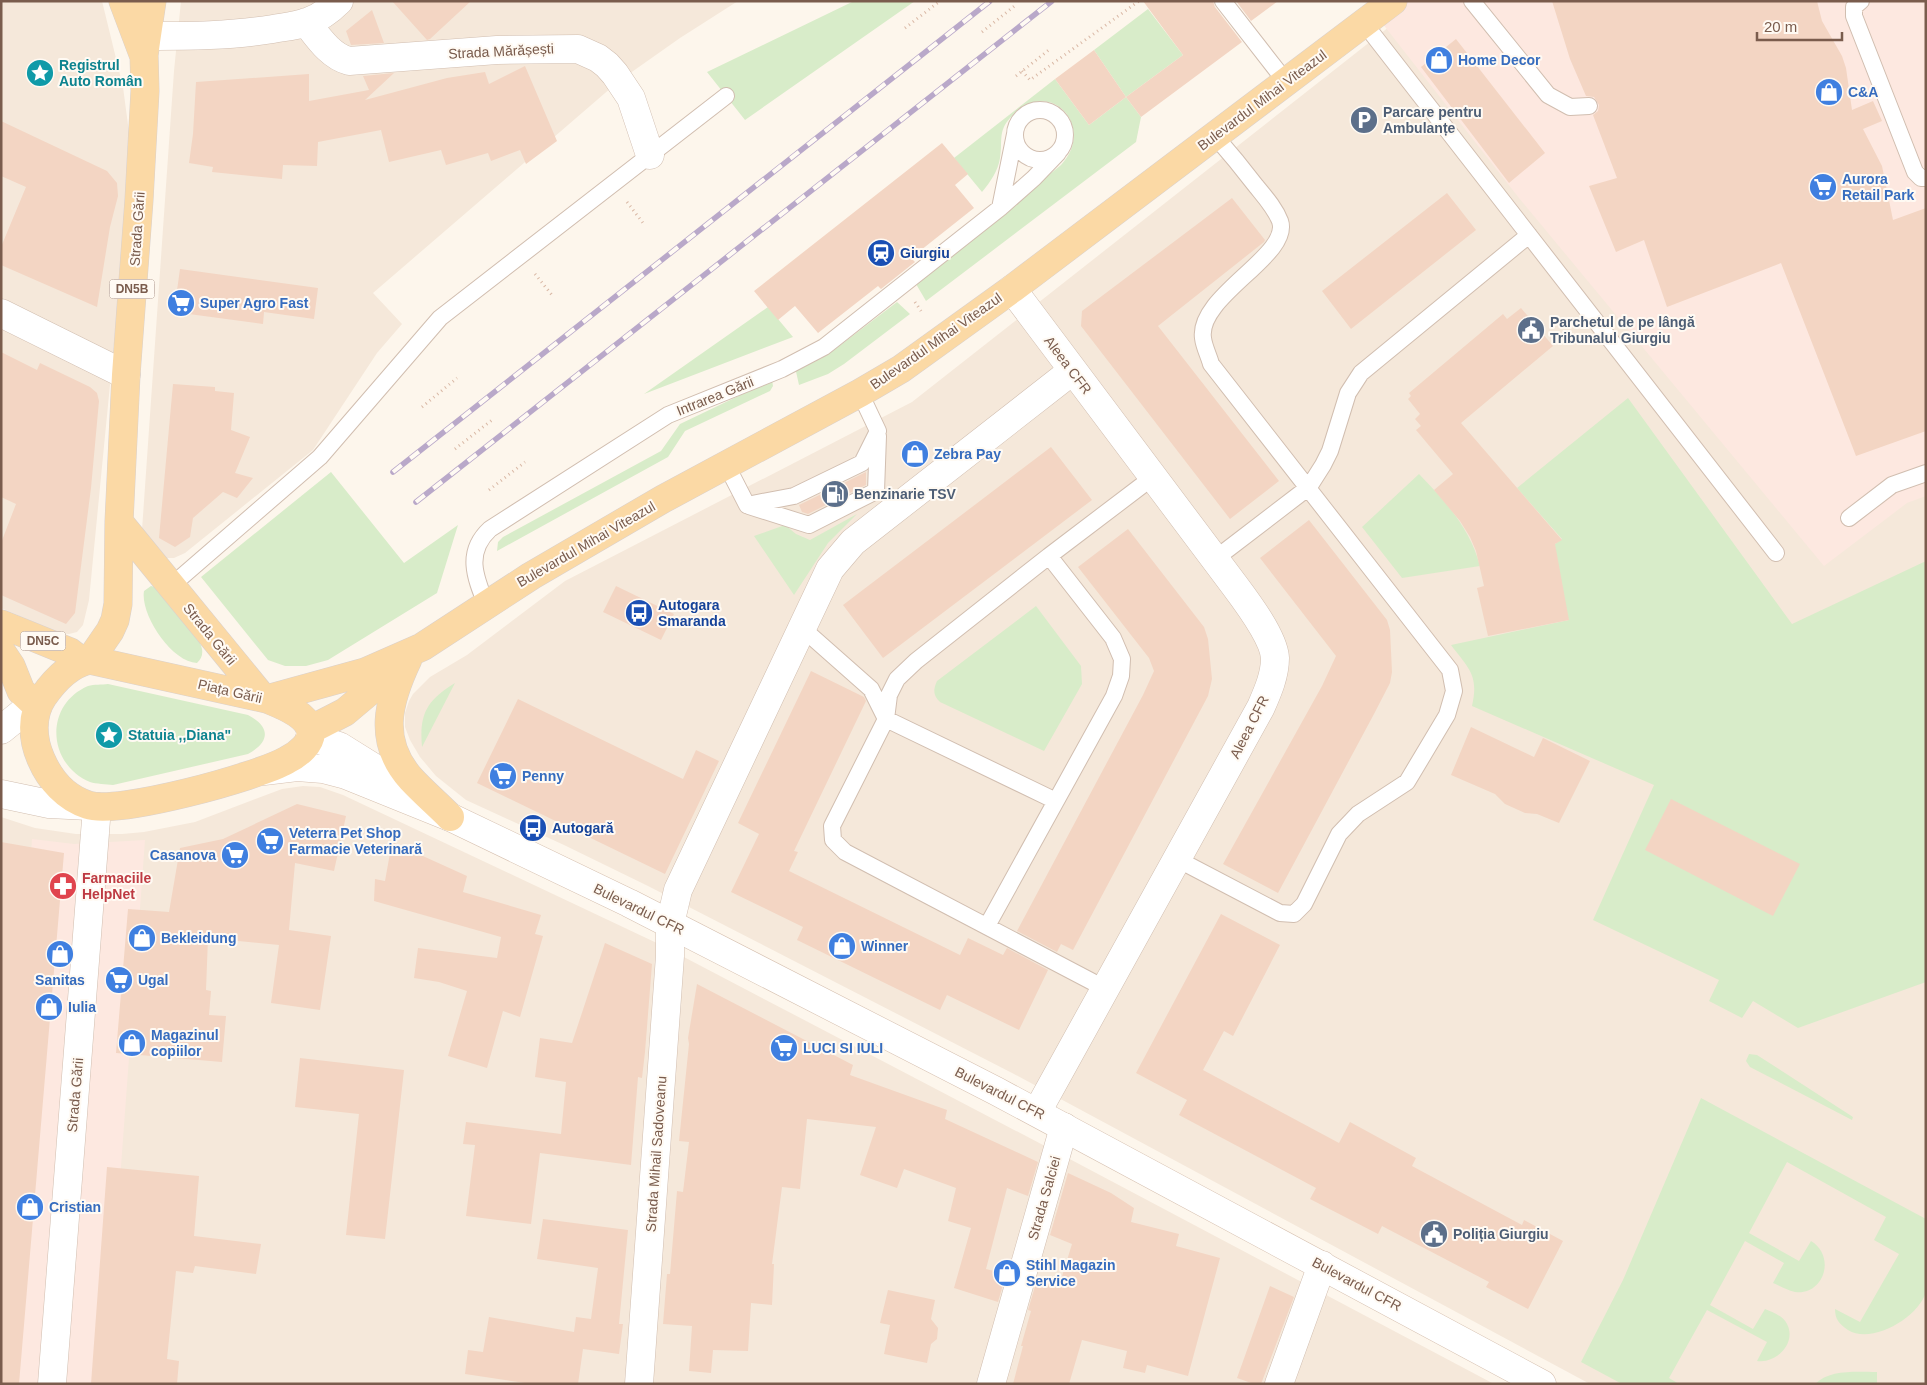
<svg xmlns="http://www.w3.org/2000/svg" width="1927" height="1385" font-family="Helvetica,sans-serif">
  <rect width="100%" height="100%" fill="#fdf6ec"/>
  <!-- residential -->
  <path fill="#f5e8da" d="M1,1H102L123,87L130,140L129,190L89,600L83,625L77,632L69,634L59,633L1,608Z
    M181,1H738L680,38L619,81L373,293L402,324L377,353L313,450L185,553L174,558H166L142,530L174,71Z
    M1926,1V1384H1590L1014,1074L648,886L564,845L466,800L436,776L420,757L410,740L405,727V713L409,701L413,694L430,677L467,655L565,581L912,402L1408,12Z
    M303,786L320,787L343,795L661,945L1064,1156L1494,1384H1V817L35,828L76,834H122L144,832L195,822L282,789Z"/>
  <!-- commercial -->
  <path fill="#fde8e0" d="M1393,1H1926V496L1907,503L1824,566L1519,198L1375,14Z
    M32,839L74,844L145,840L105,1384H1V1249Z"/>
  <!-- green -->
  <path fill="#d8ecc9" d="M854,1H915L745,120L707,72Z
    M1148,9L1183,55L1126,97L1141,117L1136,142L926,301L916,284L1061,165C1096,128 1052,76 1013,115C997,130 1003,140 1000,158C998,171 991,181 982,192L954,158L1055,79L1089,125L1126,97L1094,50Z
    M897,302L910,314L844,364L828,374L799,385L795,367L820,359L834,350Z
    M768,307L793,337L644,394Z
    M772,380L773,386L770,391L685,431L668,457L497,551L498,542L503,537L661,451L680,424Z
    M1628,398L1792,624L1926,561V982L1798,1028L1753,1001L1742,1018L1709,1001L1719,980L1593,920L1654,785L1472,706C1479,675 1469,669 1451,645L1569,620L1541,554L1562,539L1517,488Z
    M331,472L404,563L458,525L437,593L328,660L306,666H285L268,660L201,577Z
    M1419,474C1446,502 1470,528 1480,566L1402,578L1362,527Z
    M857,514L828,543L794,595L754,536L785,525L796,534L810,540Z
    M151,586L155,587C166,600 200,634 202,649C203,655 201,659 197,663C171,662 140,614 144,591Z
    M1036,606L1081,666L1082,684L1044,751L940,702C933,695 933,690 937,681Z
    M455,683L422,747C419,714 427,700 455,683Z
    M108,684L248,715C271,727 270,742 248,754L113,785C106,784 96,784 90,782C47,764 44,705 88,686C94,684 102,685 108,684Z
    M1749,1054L1757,1055L1853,1117L1852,1120L1750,1067L1746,1061Z
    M1701,1098L1926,1219C1926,1237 1926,1255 1926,1273C1926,1279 1927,1287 1926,1292C1919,1317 1872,1345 1848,1330C1839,1324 1835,1319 1835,1309L1860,1322L1899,1254L1874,1240L1886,1217L1787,1162L1749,1233L1799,1261L1811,1241C1837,1257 1823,1296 1795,1292C1787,1290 1780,1286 1773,1283L1784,1263L1745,1241L1710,1305L1753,1329L1765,1309C1772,1312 1784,1316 1787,1324C1797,1343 1776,1364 1757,1361L1767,1342L1707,1310L1669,1378L1679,1384H1622L1581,1362L1623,1280Z
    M1877,1372V1384H1815C1830,1369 1857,1372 1877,1372Z"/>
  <!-- building -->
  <path fill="#f3d5c3" d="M392,1H471L430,39L427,40Z
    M1143,1H1213L1215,7L1242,42L1141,117L1126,97L1183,55Z
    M1236,1H1278L1251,21Z
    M1552,1H1817L1822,21L1842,56L1846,68L1852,110L1873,101L1882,121L1863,129L1882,166L1893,220L1926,208V431L1856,456L1781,263L1667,307L1644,240L1616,252L1589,186L1617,178L1593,115L1598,111L1599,105L1594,97L1586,96L1570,59Z
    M372,10L384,43L351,45L346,31Z
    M1456,39L1545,153L1509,183L1421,67Z
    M1094,50L1126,97L1089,125L1055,79Z
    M525,66L557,141L526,164L520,150L491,161L488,153L446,165L441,150L389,162L381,130L318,142L317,166L283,165L282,179L212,172L213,167L189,163L193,134L196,82L309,74V101L369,90L363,76L394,73L365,100L447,78L485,72L489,84Z
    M1,121L107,171L117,183L118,196L110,227L97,307L1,265V247L26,187L1,176Z
    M942,143L968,174L955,185L974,208L911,258L915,262L881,289L878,286L818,333L795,306L778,320L754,291Z
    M1447,193L1476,230L1351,329L1322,291Z
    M1232,198L1265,240L1264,242L1158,326L1279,481L1230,519L1081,326L1082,311Z
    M180,269L318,288L314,319L264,312L263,324L174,312Z
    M1521,308L1553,346L1461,423L1562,540L1555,544L1569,620L1488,636L1477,588L1484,586L1476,551L1470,537L1460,521L1434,490L1453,474L1416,430L1421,426L1415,419L1420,414L1408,399L1411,396L1409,393L1503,314L1507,319Z
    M1,352L37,370L40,363L90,387L97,393L99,401L91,488L75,613L66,624L1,595V543L16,504L1,497Z
    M173,384L215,387V391L234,393L231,430L250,437L235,473L253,478L237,498L223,492L193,518L190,537L175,547L159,538Z
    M1051,447L1092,500L883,658L843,605Z
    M866,472V485L808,514L802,512L799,505Z
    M1309,520L1387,620L1390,630L1392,672L1390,683L1374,714L1278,893L1223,864L1322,686L1336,656L1260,558Z
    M1128,529L1204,627L1208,639L1212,679L1208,696L1073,950L1061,944L1057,952L1017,931L1143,695L1154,671L1149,658L1078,567Z
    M616,586L674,614L661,640L603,612Z
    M811,671L864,697L866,701L794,851L798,852L789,871L960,955L968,938L1003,955L1007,948L1048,970L1019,1030L947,995L940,1010L797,940L803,927L731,892L759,834L738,823Z
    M518,699L683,779L696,750L719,761L665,874L477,783Z
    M1471,727L1534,757L1543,738L1590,761L1559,823L1537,814L1525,813L1505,804L1495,794L1451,775Z
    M1671,799L1800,864L1773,916L1645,850Z
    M297,804L346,816L334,871L295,863L289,930L331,936L320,1010L271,1003L279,945L208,938L206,990L211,991L209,1015L226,1016L222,1062L116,1053L128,909L169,912L180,848L223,839Z
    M1,842L64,853L19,1384H1Z
    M392,842L467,876L463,892L541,915L535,934L543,936L520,1017L503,1011L487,1068L448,1056L467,991L439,982L414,978L418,948L497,958L501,937L374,901L375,879L385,881Z
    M1221,914L1280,945L1233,1036L1224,1031L1203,1070L1339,1143L1350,1122L1416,1158L1412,1166L1522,1225L1524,1220L1563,1241L1528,1309L1486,1287L1489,1282L1382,1226L1378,1234L1310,1199L1316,1188L1179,1115L1187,1100L1136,1073Z
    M605,943L652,964L645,1052L642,1078L638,1077L631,1165L540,1153L531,1224L466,1216L475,1145L463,1144L466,1122L561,1134L566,1082L535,1077L540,1038L572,1043Z
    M697,984L853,1065L850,1075L947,1110L945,1119L1038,1162L1028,1196L1007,1188L986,1269L1006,1274L998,1302L954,1288L971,1228L948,1221L956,1188L904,1169L897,1188L860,1175L876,1127L807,1119L800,1189L782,1187L772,1264H774L772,1305L751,1303L748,1351L713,1350L711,1373L689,1371L692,1326L663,1324L667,1274H670L677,1191L683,1192L689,1142L679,1141L689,1044L688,1038Z
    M300,1058L404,1070L385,1239L346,1235L359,1114L295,1107Z
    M107,1167L199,1176L194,1236L261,1244L256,1274L195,1266L193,1273L176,1271L167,1359L179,1361L177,1384H91Z
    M1068,1173L1111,1193L1134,1208L1131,1222L1179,1234L1176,1246L1220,1258L1188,1376L1147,1365L1145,1373L1123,1368L1127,1351L1082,1340L1069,1384H1013L1023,1346H1021L1031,1311L1028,1310L1036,1283L1038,1279L1059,1286L1072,1244L1050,1235Z
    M543,1219L628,1230L619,1324H623L619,1354L583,1349L578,1384H532L465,1374L468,1350L483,1352L489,1317L574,1332L576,1317L591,1319L598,1268L537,1259Z
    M1270,1286L1294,1297L1261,1384H1254L1237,1378Z
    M888,1290L935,1300L931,1319L938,1328L937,1339L931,1344L927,1363L884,1354L890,1325L880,1323Z"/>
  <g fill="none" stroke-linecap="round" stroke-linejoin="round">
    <defs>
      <path id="service" d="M1223,1L1286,82
        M1472,1L1548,95L1570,107L1589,106
        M1861,1L1854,7V16L1915,172L1921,178H1926
        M1364,23L1776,553
        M1015 135a25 25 0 1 1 50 0a25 25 0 1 1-50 0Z
        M1000,208L1015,134
        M727,466L747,505L794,496L862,463L878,431L860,393
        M749,506L809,525L876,491L878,436
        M1849,518L1892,485L1926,473
        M1049,556L916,661L897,679L889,695L886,719L832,826L833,840L845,852L1106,989
        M1215,559L1309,487L1323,465L1330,451L1348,393L1361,373L1529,235
        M171,586L320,457L440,318L726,96
        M486,604C475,577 465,552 490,529L668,415L782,369L824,347L1000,208L1034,178L1058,153
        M802,628L871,689L886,719L1056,801
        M1177,859L1280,913L1294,914L1304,904L1339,834L1358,814L1407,782L1447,715L1454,691L1450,670L1211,364C1209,356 1204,347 1203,338C1197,296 1292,255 1280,221C1275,208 1265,197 1256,186C1243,169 1229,152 1215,136
        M987,926L1114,696L1121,676L1122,659L1113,638L1049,556L1153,477"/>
      <path id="minor" d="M306,22C318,37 330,56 349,61L497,50L578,49L598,58L607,65L615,74L631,98L650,155
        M147,36C189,36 231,36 273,29C284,27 296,26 307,22C319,18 330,10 339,1
        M1012,289L1235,586C1247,602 1274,638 1275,658C1275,675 1268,691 1261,707L1037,1112
        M1,313L126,375
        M52,1384L97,807
        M639,1384L670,956V924L678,890L830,569L853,542L1072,371
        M991,1384L1064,1127
        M1279,1384L1322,1265"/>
      <path id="tertiary" d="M1,730L22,713L36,710
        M1,794L49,804L89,806"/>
      <path id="secondary" d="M310,737L339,746L400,784
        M264,771L297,767L323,769L346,775L450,817L629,903L996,1091L1542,1384"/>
      <path id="primary" d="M123,1L143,54
        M119,522L263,698
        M1,624L70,652L83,662
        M1,651L11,666L21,691L38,707
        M408,659C388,701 377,741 411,779C423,792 437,804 450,817
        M90,660L267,699C281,705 305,713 310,729C314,743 297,755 287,760C257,777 118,815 88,805C66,798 50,780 41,759C32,739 31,715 43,697C54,681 70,664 90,660Z
        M90,660L110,631L115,620L118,604L119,522L126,375L139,200L145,91L144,55L152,1
        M267,699L365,672L422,647L531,576L663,499L860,393L901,369L1012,289L1393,1
        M310,730L345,712L402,664"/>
    </defs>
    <!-- service casing -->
    <use href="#service" stroke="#d1beb0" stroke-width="18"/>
    <!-- minor casing -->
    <use href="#minor" stroke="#d1beb0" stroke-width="29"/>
    <!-- tertiary casing -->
    <use href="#tertiary" stroke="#d1beb0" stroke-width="29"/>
    <!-- secondary casing -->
    <use href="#secondary" stroke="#d6c0b0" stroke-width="29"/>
    <!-- primary casing -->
    <use href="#primary" stroke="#dad1cd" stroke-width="29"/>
    <!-- path -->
    <path stroke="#d9b8a5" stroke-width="3" stroke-dasharray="1 4" stroke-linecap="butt" d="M905,28L940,1
      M982,32L1017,4
      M1022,71L1030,80L1139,1
      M1016,76L1050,49
      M627,202L643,223
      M535,274L552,295
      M915,302L921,311
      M422,407L457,378
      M455,449L492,420
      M489,490L525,462"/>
    <!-- service -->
    <use href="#service" stroke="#fff" stroke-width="16"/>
    <!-- minor -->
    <use href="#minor" stroke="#fff" stroke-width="28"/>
    <!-- tertiary -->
    <use href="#tertiary" stroke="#fff" stroke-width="28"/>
    <!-- secondary -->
    <use href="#secondary" stroke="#fff" stroke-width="28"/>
    <!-- primary -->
    <use href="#primary" stroke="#fbd9a5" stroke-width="28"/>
    <defs>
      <path id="rail" d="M393,472L990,1
        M416,502L1052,1"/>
    </defs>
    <!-- rail casing -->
    <use href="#rail" stroke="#b9a8c9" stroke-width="5.5"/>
    <!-- rail -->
    <use href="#rail" stroke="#fffaf3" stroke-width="4" stroke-dasharray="11" stroke-linecap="butt"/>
  </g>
  <!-- icons -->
  <defs>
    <symbol id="shop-disc" viewBox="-11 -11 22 22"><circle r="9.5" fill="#3f7fe0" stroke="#fffaf3"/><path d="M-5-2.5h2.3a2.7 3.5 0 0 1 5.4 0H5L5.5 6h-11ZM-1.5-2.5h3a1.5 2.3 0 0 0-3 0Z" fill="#fff"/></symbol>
    <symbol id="sight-disc" viewBox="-11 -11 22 22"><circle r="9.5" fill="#0f9aa8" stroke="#fffaf3"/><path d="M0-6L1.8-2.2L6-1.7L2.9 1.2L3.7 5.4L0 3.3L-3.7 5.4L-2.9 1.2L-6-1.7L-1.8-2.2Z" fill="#fff"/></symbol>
    <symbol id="parking-disc" viewBox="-11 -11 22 22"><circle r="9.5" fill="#5c6f8a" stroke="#fffaf3"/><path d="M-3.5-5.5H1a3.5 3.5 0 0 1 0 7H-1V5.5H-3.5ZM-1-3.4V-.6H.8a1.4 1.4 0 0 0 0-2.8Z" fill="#fff"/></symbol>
    <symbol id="supermarket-disc" viewBox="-11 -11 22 22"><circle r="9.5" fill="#3f7fe0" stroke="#fffaf3"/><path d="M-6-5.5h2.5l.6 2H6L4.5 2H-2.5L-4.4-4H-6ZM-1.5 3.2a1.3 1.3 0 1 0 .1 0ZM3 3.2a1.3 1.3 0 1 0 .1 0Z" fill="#fff"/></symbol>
    <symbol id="station-disc" viewBox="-11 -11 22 22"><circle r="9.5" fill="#1a4fb4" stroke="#fffaf3"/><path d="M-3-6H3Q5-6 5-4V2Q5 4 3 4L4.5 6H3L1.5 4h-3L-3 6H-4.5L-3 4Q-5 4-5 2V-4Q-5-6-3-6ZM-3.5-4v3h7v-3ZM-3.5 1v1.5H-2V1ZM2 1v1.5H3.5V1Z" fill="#fff"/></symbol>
    <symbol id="civic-disc" viewBox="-11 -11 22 22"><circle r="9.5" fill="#5c6f8a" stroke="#fffaf3"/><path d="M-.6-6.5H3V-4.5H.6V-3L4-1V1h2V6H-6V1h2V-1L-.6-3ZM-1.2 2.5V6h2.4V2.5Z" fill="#fff"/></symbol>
    <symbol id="fuel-disc" viewBox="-11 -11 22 22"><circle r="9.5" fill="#5c6f8a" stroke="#fffaf3"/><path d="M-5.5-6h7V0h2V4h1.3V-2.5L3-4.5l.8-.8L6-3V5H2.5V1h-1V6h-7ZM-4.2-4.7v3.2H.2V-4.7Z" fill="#fff"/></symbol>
    <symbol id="bus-disc" viewBox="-11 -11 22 22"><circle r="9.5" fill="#1a4fb4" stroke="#fffaf3"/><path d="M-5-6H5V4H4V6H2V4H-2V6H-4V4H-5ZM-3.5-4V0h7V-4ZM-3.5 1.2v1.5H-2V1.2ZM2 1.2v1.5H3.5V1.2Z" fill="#fff"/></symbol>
    <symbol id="pharmacy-disc" viewBox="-11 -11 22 22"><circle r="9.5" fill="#e0444e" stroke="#fffaf3"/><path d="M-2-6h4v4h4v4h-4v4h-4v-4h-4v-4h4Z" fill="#fff"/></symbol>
  </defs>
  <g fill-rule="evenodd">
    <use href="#shop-disc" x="1423" y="44" width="32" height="32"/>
    <use href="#sight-disc" x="24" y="57" width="32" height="32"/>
    <use href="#shop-disc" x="1813" y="76" width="32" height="32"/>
    <use href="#parking-disc" x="1348" y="104" width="32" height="32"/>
    <use href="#supermarket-disc" x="1807" y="171" width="32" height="32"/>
    <use href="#station-disc" x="865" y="237" width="32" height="32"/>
    <use href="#supermarket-disc" x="165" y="287" width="32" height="32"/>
    <use href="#civic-disc" x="1515" y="314" width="32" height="32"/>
    <use href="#shop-disc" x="899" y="438" width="32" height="32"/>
    <use href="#fuel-disc" x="819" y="478" width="32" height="32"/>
    <use href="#bus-disc" x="623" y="597" width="32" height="32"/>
    <use href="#sight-disc" x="93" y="719" width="32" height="32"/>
    <use href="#supermarket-disc" x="487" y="760" width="32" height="32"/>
    <use href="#bus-disc" x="517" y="812" width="32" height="32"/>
    <use href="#supermarket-disc" x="254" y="825" width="32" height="32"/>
    <use href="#supermarket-disc" x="219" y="839" width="32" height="32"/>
    <use href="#pharmacy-disc" x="47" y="870" width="32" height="32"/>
    <use href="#shop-disc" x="126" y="922" width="32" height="32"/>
    <use href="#shop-disc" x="826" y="930" width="32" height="32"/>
    <use href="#shop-disc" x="44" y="938" width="32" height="32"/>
    <use href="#supermarket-disc" x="103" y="964" width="32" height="32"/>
    <use href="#shop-disc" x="33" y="991" width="32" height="32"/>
    <use href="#shop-disc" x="116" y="1027" width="32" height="32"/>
    <use href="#supermarket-disc" x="768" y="1032" width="32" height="32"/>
    <use href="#shop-disc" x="14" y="1191" width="32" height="32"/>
    <use href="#civic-disc" x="1418" y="1218" width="32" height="32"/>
    <use href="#shop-disc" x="991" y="1257" width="32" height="32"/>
  </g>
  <g text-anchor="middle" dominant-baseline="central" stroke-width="4" stroke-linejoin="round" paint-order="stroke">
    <!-- shield labels -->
    <g fill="#fffaf3" stroke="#a28b7f" stroke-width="1">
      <rect x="109.5" y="279.5" width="45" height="19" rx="4"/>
      <rect x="20.5" y="631.5" width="45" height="19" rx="4"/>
    </g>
    <g font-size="12" font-weight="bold" fill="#7a5c4d">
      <text x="132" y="289">DN5B</text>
      <text x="43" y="641">DN5C</text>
    </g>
    <!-- street labels -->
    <g font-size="14" fill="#7a5c4d" stroke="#fffaf3">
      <text transform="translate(501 51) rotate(-3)">Strada Mărășești</text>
      <text transform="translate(1262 100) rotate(-37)">Bulevardul Mihai Viteazul</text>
      <text transform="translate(137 229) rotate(-86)">Strada Gării</text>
      <text transform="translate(936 341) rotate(-35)">Bulevardul Mihai Viteazul</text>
      <text transform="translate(1068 365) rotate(53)">Aleea CFR</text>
      <text transform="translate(715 396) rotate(-22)">Intrarea Gării</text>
      <text transform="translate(586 544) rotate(-30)">Bulevardul Mihai Viteazul</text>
      <text transform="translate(210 634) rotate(51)">Strada Gării</text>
      <text transform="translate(230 691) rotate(13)">Piața Gării</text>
      <text transform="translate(1249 727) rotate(-63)">Aleea CFR</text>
      <text transform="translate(639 909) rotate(26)">Bulevardul CFR</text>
      <text transform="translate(1000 1093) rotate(27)">Bulevardul CFR</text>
      <text transform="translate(75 1095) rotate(-85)">Strada Gării</text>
      <text transform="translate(656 1154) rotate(-86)">Strada Mihail Sadoveanu</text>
      <text transform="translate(1044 1198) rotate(-74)">Strada Salciei</text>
      <text transform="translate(1357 1284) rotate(28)">Bulevardul CFR</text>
    </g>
    <!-- shop labels -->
    <g font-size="14" font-weight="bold" fill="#366cbe" stroke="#fffaf3" text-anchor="start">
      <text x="1458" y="60">Home Decor</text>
      <text x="1848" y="92">C&amp;A</text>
      <text x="1842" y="179">Aurora<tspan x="1842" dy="16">Retail Park</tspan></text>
      <text x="200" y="303">Super Agro Fast</text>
      <text x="934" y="454">Zebra Pay</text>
      <text x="522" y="776">Penny</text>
      <text x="289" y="833">Veterra Pet Shop<tspan x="289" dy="16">Farmacie Veterinară</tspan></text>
      <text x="216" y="855" text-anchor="end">Casanova</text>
      <text x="161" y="938">Bekleidung</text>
      <text x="861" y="946">Winner</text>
      <text x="60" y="980" text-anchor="middle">Sanitas</text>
      <text x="138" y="980">Ugal</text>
      <text x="68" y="1007">Iulia</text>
      <text x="151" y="1035">Magazinul<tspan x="151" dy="16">copiilor</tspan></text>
      <text x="803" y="1048">LUCI SI IULI</text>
      <text x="49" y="1207">Cristian</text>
      <text x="1026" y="1265">Stihl Magazin<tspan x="1026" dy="16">Service</tspan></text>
    </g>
    <!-- culture labels -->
    <g font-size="14" font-weight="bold" fill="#0d838f" stroke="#fffaf3" text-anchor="start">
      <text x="59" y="65">Registrul<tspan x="59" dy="16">Auto Român</tspan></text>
      <text x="128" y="735">Statuia ,,Diana"</text>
    </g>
    <!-- service labels -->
    <g font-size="14" font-weight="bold" fill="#4e5e75" stroke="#fffaf3" text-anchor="start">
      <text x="1383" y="112">Parcare pentru<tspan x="1383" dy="16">Ambulanțe</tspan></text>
      <text x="1550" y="322">Parchetul de pe lângă<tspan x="1550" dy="16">Tribunalul Giurgiu</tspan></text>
      <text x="854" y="494">Benzinarie TSV</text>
      <text x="1453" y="1234">Poliția Giurgiu</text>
    </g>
    <!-- transit labels -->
    <g font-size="14" font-weight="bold" fill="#164399" stroke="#fffaf3" text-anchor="start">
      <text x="900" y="253">Giurgiu</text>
      <text x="658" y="605">Autogara<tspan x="658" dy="16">Smaranda</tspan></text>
      <text x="552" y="828">Autogară</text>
    </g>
    <!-- health labels -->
    <g font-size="14" font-weight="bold" fill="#be3a42" stroke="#fffaf3" text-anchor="start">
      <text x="82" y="878">Farmaciile<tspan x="82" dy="16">HelpNet</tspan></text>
    </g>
  </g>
  <!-- border -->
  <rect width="1927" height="1385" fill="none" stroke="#7a5c4d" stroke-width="5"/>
  <!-- scale -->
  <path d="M1757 32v8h85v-8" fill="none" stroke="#7a5c4d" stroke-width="2.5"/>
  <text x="1764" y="32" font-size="15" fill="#7a5c4d" stroke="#fffaf3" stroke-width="4" paint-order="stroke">20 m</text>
</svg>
